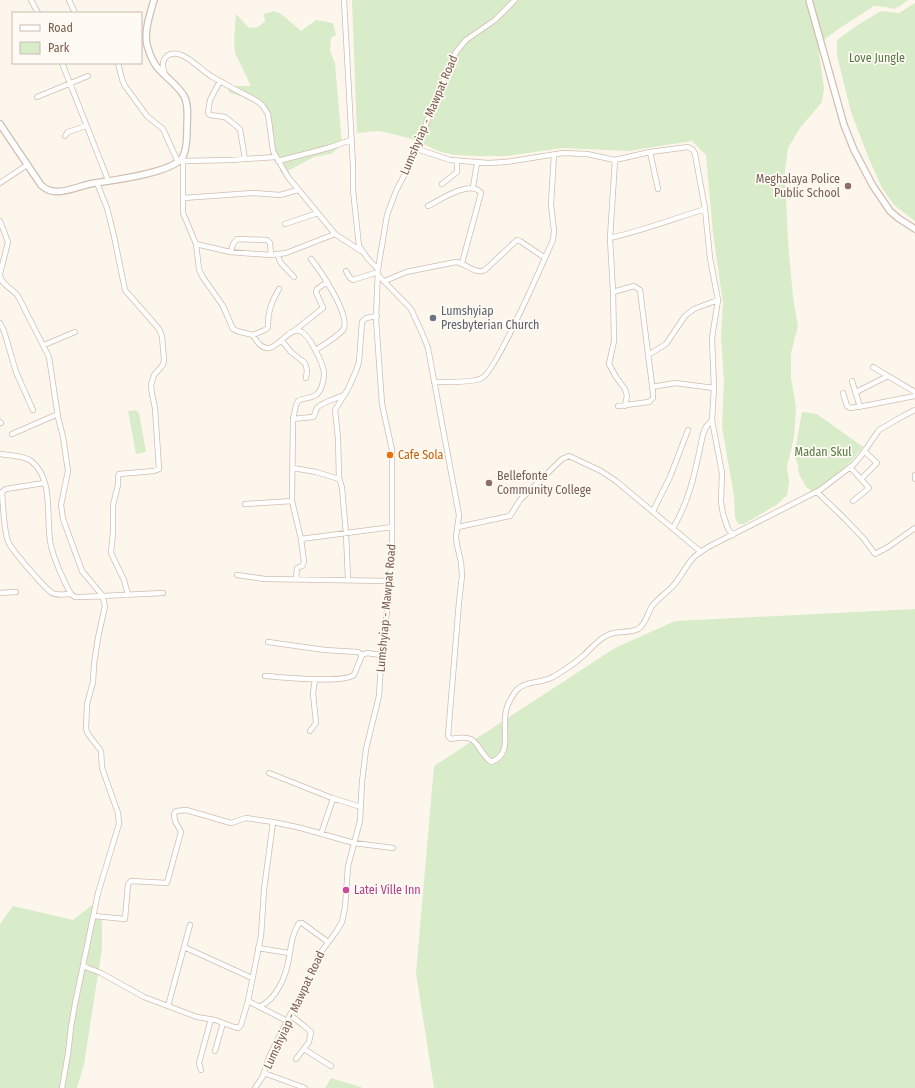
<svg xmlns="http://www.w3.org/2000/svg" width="915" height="1088" font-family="'Fira Sans Condensed',sans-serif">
  <rect width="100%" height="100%" fill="#fdf6ec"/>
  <!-- green -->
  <path fill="#d8ecc9" d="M352,0H908L900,6L894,9L887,7L874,6L837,30L825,39L819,53L824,88L822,102L800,128L788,148L785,171L788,242L793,297L798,326L791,353V378L796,407L794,438L787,466L789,482L787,495L778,504L744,524H738L735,517L734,496L722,427L724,381L721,337L723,303L713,233L706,155L692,141L628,151L563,148L507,156H479L454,155L438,151L417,141L401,136L379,131L357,133Z
    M915,3V221L894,205L882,188L869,159L851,112L837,55V40L856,26L881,11L899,13Z
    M274,11L281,14L301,31L316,20L333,23L336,35L331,38L330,51L335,63L342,145L331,154L314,157L282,174C271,152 276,109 248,98C242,96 236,95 230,93L226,86H251L235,53L234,40L236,14L249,28L258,27L265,21L264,14Z
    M135,410L139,413L146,452L136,454L128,411Z
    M802,412L817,414L863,447C849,466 832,479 813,492L806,487L800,476L798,470V464L794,456Z
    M915,609V1088H434L416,973L434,766L615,648L675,621Z
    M92,905L102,922V949L84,1064L77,1088H0V924L13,906L73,920Z
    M331,1078L361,1087L362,1088H325Z"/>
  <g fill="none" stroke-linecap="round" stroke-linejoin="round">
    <defs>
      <path id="minor" d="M31,0L38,13
        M69,0L75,13
        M344,0L353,166V190L359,246L368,259L378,269
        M62,63L108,180
        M118,63L122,79L125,86L147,116L163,129L178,162
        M165,74C163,68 161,62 166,57C179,44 200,70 211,76C226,85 242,93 257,101L262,105L268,114L273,151L288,177L335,234L361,251
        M220,81L210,100L208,113L210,115L225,117L240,129L245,159
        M37,97L88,76
        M65,136L68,132L86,126
        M417,149L450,160L488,163L506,162L563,153L587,154L615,160L650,152L688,147L693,150L695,154L705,209L710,258L718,300L712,338L714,388L712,420L722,473L721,502L723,514L728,529L733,535
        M650,152L658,189
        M183,157V213L196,244L199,269L202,276L223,306L233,329L237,331L253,335C271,369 284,326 300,331C309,334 323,363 324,373C324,379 322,389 318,393C314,399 304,397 298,401L296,405L293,419L292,501L301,539L304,562L302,566L297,568L296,579
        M615,160L610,238L613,292L614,341L609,364L616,377L625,389L627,396L625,406
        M183,161L231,160L275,157
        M278,161L328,148L351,140
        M0,183L27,165
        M97,183L107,208L114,236L125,290L159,329L162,336L164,360L163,365L154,375L151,385L152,394L155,408L159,469L154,471L119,474L118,477V485L113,505V532L111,553L124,580L128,595
        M442,184L457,172V161
        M473,187L477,163
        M183,198L253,193L280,195L298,190
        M428,206C440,200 471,179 481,193L462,263
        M0,221L8,242L0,274
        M285,224L318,213
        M610,238C642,231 673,219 705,209
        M196,244L230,252L271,255L286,253L335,234
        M231,252L233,244L237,239L267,240L270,243L271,255
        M278,255L280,262L294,277
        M311,259C320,270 352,317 343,330C337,337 323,345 316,350
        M346,271L350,278L353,280L378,272
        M0,275C0,284 13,289 18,296L49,357L58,417L63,437L68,471L61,505L63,519L82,571L102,595L105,606L98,638L94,664L93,682L87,704L86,729L88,734L101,751L102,768L118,813L119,824L98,893L75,1004L71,1027L68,1054L62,1088
        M378,275L411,309L422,333L428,348L459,515L456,537L457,545L461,562L462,576L459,602L448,736L451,739C481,733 473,747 491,762C514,754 501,729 506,711C507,705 511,698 515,692C524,680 540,684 553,677C563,671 574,664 583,656C591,649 598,639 608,635C617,630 628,634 638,629C646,624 647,614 652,606C658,599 665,594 672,587C680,579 685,567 693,558C698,553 704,550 710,546L820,490L853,465L861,456L879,430L903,416L915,410
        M385,281L406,272L456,262C465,263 476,275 485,270L517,240L520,241L545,258
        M613,292L634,286L640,290L653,393V398L649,402L618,406
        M0,323L4,331L16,372L33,410
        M294,331L323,308L316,292L317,289L327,282
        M253,335L265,330L268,327C268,311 271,303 279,289
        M282,341L291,352L305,363L307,370L306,378
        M44,345L75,332
        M648,355L666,344L685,316L694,309L718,300
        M873,367L915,392
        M852,381L860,407
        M434,382C446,382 473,383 482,378C496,372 544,260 553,240L554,231L551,204L554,155
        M652,387L675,383L714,388
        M856,392L888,376
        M843,393L847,406L850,408L869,405L915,396
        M293,419L313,417C316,414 315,411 317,408C320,403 338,398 344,395
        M0,422L1,423
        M12,434L58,414
        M1,454C10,456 23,455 31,461C55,479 45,520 51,546C54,559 64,582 71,594L75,597H82L163,593
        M850,467L869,488L853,501
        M293,468L316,472L339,479
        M915,475V479
        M861,479L877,463L865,452
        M44,483L6,489L2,492C3,504 4,532 8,541C11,550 45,588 52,593C58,596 65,594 71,594
        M817,492L844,518L864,539L875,554L888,547L915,528
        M245,504L292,501
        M653,511L670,477L688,430
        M458,527L510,516L520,500L562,459L569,456L601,471L616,481L701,552
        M673,528C691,498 696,467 703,434L706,427L712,420
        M301,539L392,527
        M237,575L265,579L391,581
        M348,580L346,533L342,488L339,477L338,438L335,410L348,389L356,371L359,362L362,322L366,318L377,316
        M0,593L16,592
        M268,642L325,650L358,652L362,655
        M265,676C282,677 341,684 354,675L362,655L367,653L381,655
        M310,731L316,723L313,693L315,679
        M269,773L332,798L361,807
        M321,834L333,799
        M94,916L125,919L128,884L131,881L167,883L181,832L175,821L174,814L176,811L186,810L231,823L246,818L273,822L301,828L354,843L393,848
        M184,947L252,978
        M258,948L289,953
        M83,966L101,973L144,997L197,1017L215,1020L234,1027L238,1028L241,1025L248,1001L261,936L264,890L273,822
        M248,1001L287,1021
        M168,1006L190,925
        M259,1007C277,999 286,976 289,958C291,946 292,934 299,923H302L328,942
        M290,1015L303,1025L311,1032L309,1042L296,1059
        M304,1049L331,1066
        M215,1051L223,1023
        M201,1070L199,1063L211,1019
        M264,1073L305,1088
        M255,1088L263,1076L269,1057L293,1009L310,981L318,956L336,932L342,922L345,908L348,866L360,821L362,782L366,749L379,696L381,663L390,585L392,555V450L382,404L376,319L378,269L387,215L396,191L414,156L440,87L456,52L466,40L495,20L515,0"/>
      <path id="tertiary" d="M809,0L844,125L854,150L873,186L890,211L898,218L915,229
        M0,124L41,185C56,200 78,185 95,183C114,180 171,173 182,158C187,151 187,137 187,128C187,118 189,105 184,96C177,84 165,77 157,67C152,61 149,52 147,45C144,31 150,14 154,0"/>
    </defs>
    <!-- minor casing -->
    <use href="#minor" stroke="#d1beb0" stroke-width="6"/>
    <!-- tertiary casing -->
    <use href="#tertiary" stroke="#d1beb0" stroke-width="8"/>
    <!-- minor -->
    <use href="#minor" stroke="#fff" stroke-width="4.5"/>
    <!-- tertiary -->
    <use href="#tertiary" stroke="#fff" stroke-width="5.5"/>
  </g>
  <!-- markers -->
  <g fill="#8d6e63" stroke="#fffaf3" stroke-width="1.5">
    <circle cx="848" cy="186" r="4"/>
    <circle cx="489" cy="483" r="4"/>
  </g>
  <circle fill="#6b7280" stroke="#fffaf3" stroke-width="1.5" cx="433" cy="318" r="4"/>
  <circle fill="#e8710a" stroke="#fffaf3" stroke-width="1.5" cx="390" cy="455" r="4"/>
  <circle fill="#d1479c" stroke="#fffaf3" stroke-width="1.5" cx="346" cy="890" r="4"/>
  <g text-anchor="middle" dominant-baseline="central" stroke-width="3.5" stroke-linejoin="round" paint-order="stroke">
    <!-- park labels -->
    <g font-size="12" fill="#537a41" stroke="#fffaf3">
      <text x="877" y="58">Love Jungle</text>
      <text x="823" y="452">Madan Skul</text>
    </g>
    <!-- street labels -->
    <g font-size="12" fill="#7a5c4d" stroke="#fffaf3">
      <text transform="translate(429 115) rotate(-67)">Lumshyiap - Mawpat Road</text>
      <text transform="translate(386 608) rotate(-85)">Lumshyiap - Mawpat Road</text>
      <text transform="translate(294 1010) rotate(-65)">Lumshyiap - Mawpat Road</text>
    </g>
    <!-- education labels -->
    <g font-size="12" fill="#785e54" stroke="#fffaf3" text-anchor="end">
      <text x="840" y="179">Meghalaya Police<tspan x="840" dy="14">Public School</tspan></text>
      <text x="497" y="476" text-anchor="start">Bellefonte<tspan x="497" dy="14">Community College</tspan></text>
    </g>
    <!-- worship labels -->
    <g font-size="12" fill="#5b616d" stroke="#fffaf3" text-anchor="start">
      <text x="441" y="311">Lumshyiap<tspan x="441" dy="14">Presbyterian Church</tspan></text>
    </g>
    <!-- food labels -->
    <g font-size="12" fill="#c56008" stroke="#fffaf3" text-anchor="start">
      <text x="398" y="455">Cafe Sola</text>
    </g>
    <!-- hotel labels -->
    <g font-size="12" fill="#b23c85" stroke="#fffaf3" text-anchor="start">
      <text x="354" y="890">Latei Ville Inn</text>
    </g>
  </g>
  <!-- legend -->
  <rect x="12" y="12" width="130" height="52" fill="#fffaf3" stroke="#cabbb1"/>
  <rect x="20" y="25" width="20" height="6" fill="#ffffff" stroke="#cabbb1"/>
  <text x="48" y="32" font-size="12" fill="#7a5c4d">Road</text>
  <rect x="20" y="42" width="20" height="12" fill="#d8ecc9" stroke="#cabbb1"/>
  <text x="48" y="52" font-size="12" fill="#7a5c4d">Park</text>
</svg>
